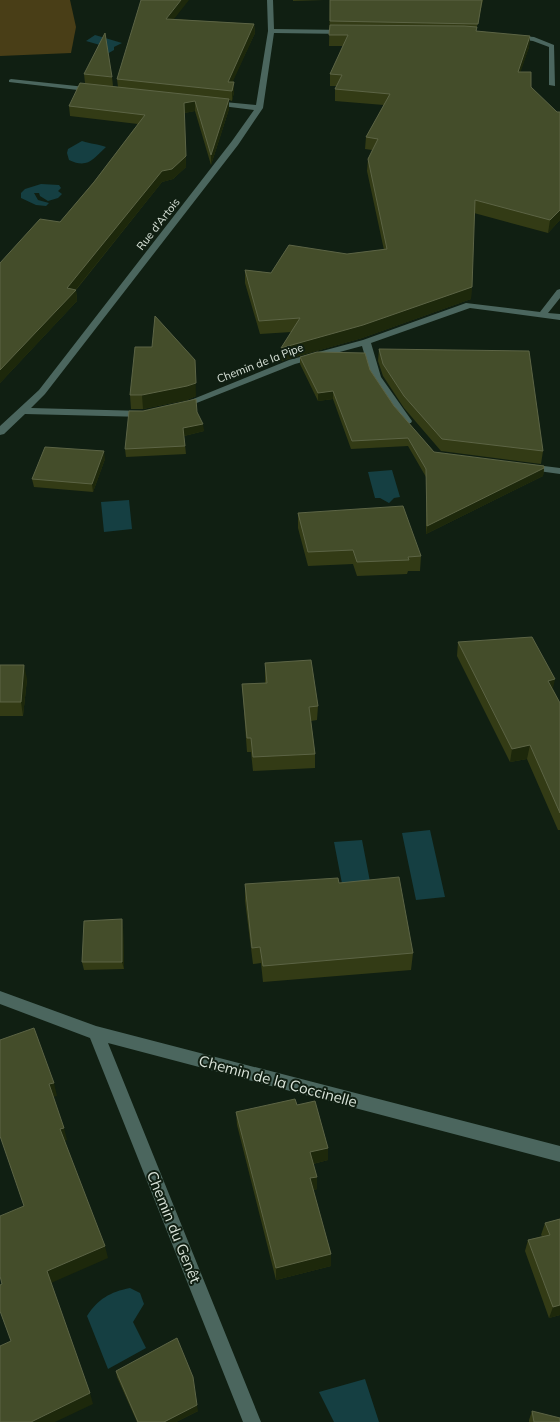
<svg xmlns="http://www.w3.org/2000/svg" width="560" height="1422" font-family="Mulish,sans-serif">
  <rect width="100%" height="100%" fill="#101f12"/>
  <!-- green -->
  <path fill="#493e17" d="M0,0H70L76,27L71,53L0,56Z"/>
  <!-- water -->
  <path fill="#153f42" d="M95,35L122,43L114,47V50L107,54L96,51L100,45L86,41Z
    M82,141C91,144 98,144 106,147C93,159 88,169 69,160L67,153L68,149Z
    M41,184L59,185L61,188L58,191L62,194L58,198L48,201L40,196L39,193H34L38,200L49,203L46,206L36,205L21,198V193L25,189Z
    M392,470L400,497L394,498L389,503L380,498H375L368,472Z
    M129,500L132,529L104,532L101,502Z
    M430,830L445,897L416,900L402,833Z
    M362,840L372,892L344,894L334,842Z
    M130,1288L140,1293L144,1304L133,1322L146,1348L108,1369L87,1316C98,1299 110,1292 130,1288Z
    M365,1379L379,1422H334L319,1392Z"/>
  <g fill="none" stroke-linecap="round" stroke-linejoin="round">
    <!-- street -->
    <path fill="#4b665e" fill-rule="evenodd" d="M267,0H273L274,29L346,30L349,32L346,34L274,33L263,108L238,145L45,394L31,408L144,411L149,414L144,417L25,414L4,434L0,435V426L39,390L232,141L254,110L214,105L210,103L214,101L256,105L268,31Z
      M513,35L534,37L554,45L555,86L549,85V47L533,41L511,38V36Z
      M11,79L95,88L99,90L95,92L9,82V80Z
      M560,289V298L548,313L560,314V320L470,308L371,343L381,377L412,421L411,423H403L371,377L362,346L295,364L184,408H178L176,406L289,360L363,340L466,303L540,312L557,290Z
      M528,464L560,468V474L524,469L523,467Z
      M0,991L96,1026L560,1146V1162L108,1043L261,1422H243L90,1038L0,1004Z"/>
  </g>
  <!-- wall -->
  <path fill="#333b15" d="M293,0H324L293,1Z
    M330,0H483L476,31L530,36L529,47L520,72L531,87L560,220L548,233L474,213L471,299L362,338L281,361L291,332L260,334L245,283V270L271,273L347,254L384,250L367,171L368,159L372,150L365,149L366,137L384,105L335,101V89L337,86H330V74L343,46H329Z
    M174,19L254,24L255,33L232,82L234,92L232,101L229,100V109L211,165L195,111L184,113L186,167L173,179L162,182L76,290L77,301L0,383V263L60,222L94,182L138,124L70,116L69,106L85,83L84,74L112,77L113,86L118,87L117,79Z
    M379,349L543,451L541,464L441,451L404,408L383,376L378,361Z
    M300,357L370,370L394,406L434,452L544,468L543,476L426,534V477L408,446L351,449L333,399L318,401L300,364Z
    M130,395L196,396L187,400L143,409H131Z
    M197,412L204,431L184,436L186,454L126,457L125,449Z
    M105,459L93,492L34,487L32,479Z
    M298,513L421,556L420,571H408L407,574L357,576L353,564L308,566L298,528Z
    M458,642L553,689L560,703V830H558L527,759L510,762L457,656Z
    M265,663L318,706L317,720L311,721L315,754V768L253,771L251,752H247L243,698L242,684L265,683Z
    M0,665L27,679L23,716H0Z
    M339,883L413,953L411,970L263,982L261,963L253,964L245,901V884Z
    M123,927L124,969L84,970L82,962Z
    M297,1105L328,1148V1160L313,1164L317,1189L313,1190L331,1266L276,1280L237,1125L236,1112Z
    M560,1219V1315L549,1318L525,1251L528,1240L542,1236L541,1235L545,1223Z
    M116,1371L198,1411L176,1422H137L117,1377Z
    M532,1411L560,1422H529V1420Z"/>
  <!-- shaded-wall -->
  <path fill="#1d280b" d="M181,0H189L167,28L166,19Z
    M254,24L255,33L229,90L228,82Z
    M530,36L529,47L517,83L518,72Z
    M234,82V92L232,101V91Z
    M229,99V109L211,165V155Z
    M195,101V111L184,113L186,167L173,179L162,182L73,293L76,290L77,301L0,383V370L67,288L184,103Z
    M560,210V220L548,233L550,220Z
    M472,287L471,299L362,338L281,361V348Z
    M195,360L196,396L187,400L143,409L142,395Z
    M333,391V399L318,401V393Z
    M203,424L204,431L184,436L183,428Z
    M104,451L105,459L93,492L92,484Z
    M544,468L543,476L426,534L427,526Z
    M24,665L27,679L23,716L21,702Z
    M555,679L552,693L548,681Z
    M530,745L527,759L510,762L512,749Z
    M122,919L123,927L124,969L122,962Z
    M54,1083L57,1096L52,1097L49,1084Z
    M64,1128L67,1140L63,1142L60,1129Z
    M328,1148V1160L309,1165L310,1152Z
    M317,1177V1189L310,1191V1178Z
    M105,1246L108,1258L51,1283L47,1271Z
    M331,1254V1266L276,1280V1268Z
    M560,1305V1315L549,1318L553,1307Z
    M90,1393L93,1404L55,1422H31Z
    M197,1405L198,1411L176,1422H164Z"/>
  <!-- building -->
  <path fill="#444d2a" stroke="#5c6445" d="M141,0H181L166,19L254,24L228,82H234L232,91L117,79Z
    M330,0H482L478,24L330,21Z
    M330,25L464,26L477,27L476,31L530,36L518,72H531V87L557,112H560V210L550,220L475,200L472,287L363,325L281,348L300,318L259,321L245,270L271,273L289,245L347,254L387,249L368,159L378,139L366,137L390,94L335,89L342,75L330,74L348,35H329Z
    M105,33L112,77L84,74Z
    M80,83L229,99L211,155L195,101L184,103L186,156L172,169L162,171L67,288L76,290L0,370V263L40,219L60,222L94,182L145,115L69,106Z
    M155,316L195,360L196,383L187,386L142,395H130L135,347H152Z
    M379,349L529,351L543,451L442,439L404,396L383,364Z
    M317,352L365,353L370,370L394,406L434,452L544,466V468L427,526L426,469L408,438L352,441L333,391L318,393L300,357Z
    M196,399L197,412L203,424L183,428L185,446L125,449L129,411H143Z
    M45,447L104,451L92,484L32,479Z
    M403,506L421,556L408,557L409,560L357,562L353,550L308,552L298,513Z
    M532,637L555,679L548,681L560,703V813L530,745L512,749L458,642Z
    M311,660L318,706L309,707L315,754L253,757L251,738H247L242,684L267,683L265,663Z
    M0,665H24L21,702H0Z
    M399,877L413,953L263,966L260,947L252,948L245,884L338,878L339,883Z
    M122,919V962H82L84,921Z
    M34,1028L54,1083L49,1084L64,1128L60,1129L105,1246L47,1271L90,1393L31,1422H0V1346L11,1341L0,1311V1285L2,1284L0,1276V1216L24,1206L0,1136V1040Z
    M295,1099L297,1105L315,1101L328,1148L310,1152L317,1177L310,1178L331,1254L276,1268L236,1112Z
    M560,1219V1305L553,1307L528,1240L550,1235L545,1223Z
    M177,1338L193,1377L197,1405L164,1422H138L116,1371Z
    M532,1411L560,1418V1422H534Z"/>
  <g text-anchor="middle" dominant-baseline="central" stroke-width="4" stroke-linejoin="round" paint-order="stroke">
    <!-- far-street labels -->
    <g font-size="11" fill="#d9e3d9" stroke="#101f12">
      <text transform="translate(158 224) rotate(-52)">Rue d'Artois</text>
      <text transform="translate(260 363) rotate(-21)">Chemin de la Pipe</text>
    </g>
    <!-- near-street labels -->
    <g font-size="15" fill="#d9e3d9" stroke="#101f12">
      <text transform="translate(278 1081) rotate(15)">Chemin de la Coccinelle</text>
      <text transform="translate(174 1227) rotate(68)">Chemin du Genêt</text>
    </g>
  </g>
</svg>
